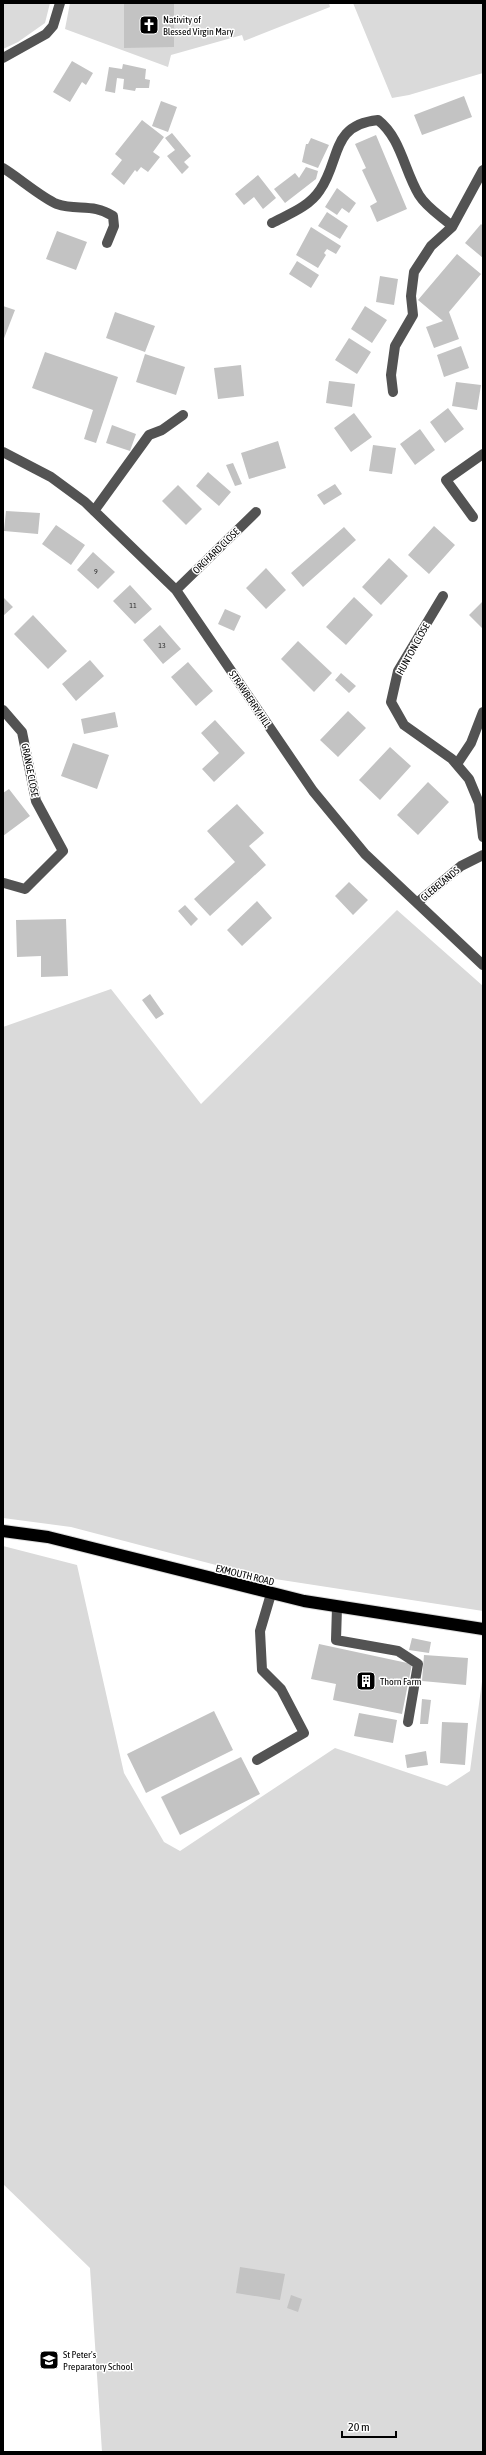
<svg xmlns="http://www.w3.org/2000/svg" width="486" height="2455" font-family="'Asap Condensed',sans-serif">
  <rect width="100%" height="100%" fill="#fff"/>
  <!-- green -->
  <path fill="#dadada" d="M3,3H50L45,23L18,42L3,49Z
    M70,3H329L330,7L244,41L242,35L171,55L168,67L65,29Z
    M353,3H483V73L409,95L392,98Z
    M397,910L483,986V1611L262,1577L71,1527L3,1518V1027L111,989L201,1104Z
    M3,1546L77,1565L124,1773L164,1842L180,1851L335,1748L447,1786L470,1771L483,1674V2452H102L90,2268L3,2184Z"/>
  <!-- building -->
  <path fill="#c3c3c3" d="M124,3H174V47L124,48Z
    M72,61L93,73L86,85L82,82L70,102L53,92Z
    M123,64L146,69L145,79L150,80L149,88H136L135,91L123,89L124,79L117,78L115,93L105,91L109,67L122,69Z
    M464,96L472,117L422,135L414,115Z
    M161,101L177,107L168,132L152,126Z
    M142,120L164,137L153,152L160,157L148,172L141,167L137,172L135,170L124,185L111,174L122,160L115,154Z
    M172,133L191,156L184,162L189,167L182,174L167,156L175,150L165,138Z
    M376,135L407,209L377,222L370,206L377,202L362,170L366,168L355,144Z
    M311,138L329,145L318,168L302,162L306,144H308Z
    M306,167L318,171L316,179L285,203L274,189L295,173L299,178Z
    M258,175L276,198L263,209L254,197L244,205L235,194Z
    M337,188L356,203L349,213L342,208L337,215L325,207Z
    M327,212L348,226L340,239L318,226Z
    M481,224L483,226V258L465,243Z
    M311,227L341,246L336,254L327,249L324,253L326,255L318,268L296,255Z
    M57,231L87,242L76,270L46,259Z
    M457,254L481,274L449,312L459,339L434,348L426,327L443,321L418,300Z
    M297,261L319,275L311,288L289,274Z
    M380,276L398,279L394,305L376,302Z
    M3,306L15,310L3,341Z
    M365,306L387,320L372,343L351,329Z
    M115,312L155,326L145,352L106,338Z
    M349,338L371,352L357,374L335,360Z
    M461,346L469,368L444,377L437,355Z
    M45,352L118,377L96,443L84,439L93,410L32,388Z
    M145,354L185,367L176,395L136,382Z
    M241,365L244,396L218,399L214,368Z
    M329,381L355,384L352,407L326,403Z
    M456,382L481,385L477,410L452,406Z
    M448,408L464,429L445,443L430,422Z
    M354,413L372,437L351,452L334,428Z
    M112,425L136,434L130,451L106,443Z
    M420,429L435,450L415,465L400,444Z
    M278,441L286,468L249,479L241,453Z
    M373,445L396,448L392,474L369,471Z
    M233,463L242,484L235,486L226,465Z
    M208,472L231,492L219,506L196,486Z
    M335,484L342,494L324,505L317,495Z
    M178,485L202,509L186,525L162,501Z
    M6,511L40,513L38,534L4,531Z
    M56,525L85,545L71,565L42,544Z
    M434,526L455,545L429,574L408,555Z
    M344,527L356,540L303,587L291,573Z
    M93,552L115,572L98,589L77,570Z
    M389,558L408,576L381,605L362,587Z
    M266,568L286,590L266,609L246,588Z
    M130,585L152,609L135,624L113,601Z
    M3,597L13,607L3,616Z
    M354,597L373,615L346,645L326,627Z
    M483,601V629L469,615Z
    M225,609L241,616L234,631L218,624Z
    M33,615L67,651L48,669L14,634Z
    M160,625L181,649L163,664L143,640Z
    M298,641L332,673L314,692L281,659Z
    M90,660L104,676L76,701L62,684Z
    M188,662L213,691L196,706L171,677Z
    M341,673L356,686L349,693L335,680Z
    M348,711L366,728L338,757L320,740Z
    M115,712L118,727L84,734L81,719Z
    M215,720L245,753L214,782L202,769L219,753L201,733Z
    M73,743L109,755L97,789L61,776Z
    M390,747L411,766L380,800L359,780Z
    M428,782L449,802L418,835L397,815Z
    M9,789L30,816L3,836V793Z
    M237,804L264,833L249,846L266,865L210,916L194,899L235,862L207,831Z
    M349,882L368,900L353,915L335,896Z
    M257,901L272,918L242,946L227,930Z
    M185,905L198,919L191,926L178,911Z
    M66,919L68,976L41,977V956L17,957L16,920Z
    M150,994L164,1014L156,1019L142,1000Z
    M412,1638L431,1642L429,1653L409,1650Z
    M319,1644L412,1664L402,1714L333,1700L336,1684L311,1679Z
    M424,1655L468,1658L466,1685L422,1681Z
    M422,1699L431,1700L428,1724H420Z
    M214,1711L233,1750L146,1793L127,1754Z
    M359,1713L397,1720L393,1743L354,1736Z
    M442,1722L468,1723L465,1765L440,1763Z
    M426,1751L428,1765L407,1768L405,1755Z
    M241,1757L260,1794L180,1835L161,1797Z
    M240,2267L285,2274L280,2300L236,2293Z
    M291,2295L302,2299L298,2312L287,2308Z"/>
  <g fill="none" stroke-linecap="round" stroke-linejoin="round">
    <defs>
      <path id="highway" d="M3,1531L48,1537L304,1601L483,1629"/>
    </defs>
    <!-- highway casing -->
    <use href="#highway" stroke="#dbdbdb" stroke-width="14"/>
    <!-- minor -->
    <path stroke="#535353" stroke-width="10" d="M3,58L46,34L53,26L60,3
      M3,168C18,177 42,198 57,204C77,211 93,203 113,216L114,226L107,243
      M272,223C289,214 309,207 320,190C341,160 330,125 378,120C401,138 404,170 419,195C427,208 441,216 452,226
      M393,392L391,375L395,346L413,315L411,296L414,272L431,246L452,227L483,170
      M3,452L51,477L85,502L176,590L313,791L365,854L483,965
      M94,511L149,435L162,430L183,415
      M473,517L446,480L483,454
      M176,590L256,512
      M443,596L398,671L391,702L404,725L452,759L469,779L479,803L483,837
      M3,710L22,732L36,801L63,851L25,889L4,883
      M457,764L471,743L483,712
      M418,902L461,866L483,855
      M337,1607L336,1640L398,1651L418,1664L408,1722
      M257,1760L304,1733L281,1689L262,1670L260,1631L271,1594"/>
    <!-- highway -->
    <use href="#highway" stroke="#000" stroke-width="12"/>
  </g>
  <!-- icons -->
  <defs>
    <symbol id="church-square" viewBox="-11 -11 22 22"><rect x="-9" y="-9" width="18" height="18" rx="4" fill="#000" stroke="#fff"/><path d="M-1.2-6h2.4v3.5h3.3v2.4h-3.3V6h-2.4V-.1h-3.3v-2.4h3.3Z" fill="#fff"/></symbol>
    <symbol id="building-square" viewBox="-11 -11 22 22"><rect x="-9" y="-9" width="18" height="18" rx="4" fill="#000" stroke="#fff"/><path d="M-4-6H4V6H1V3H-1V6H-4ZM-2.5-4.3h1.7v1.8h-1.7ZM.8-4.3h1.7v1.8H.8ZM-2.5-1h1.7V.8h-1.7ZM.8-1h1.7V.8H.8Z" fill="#fff"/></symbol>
    <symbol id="school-square" viewBox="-11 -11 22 22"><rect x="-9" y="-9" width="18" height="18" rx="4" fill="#000" stroke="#fff"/><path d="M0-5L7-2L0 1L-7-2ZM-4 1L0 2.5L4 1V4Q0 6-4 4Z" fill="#fff"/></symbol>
  </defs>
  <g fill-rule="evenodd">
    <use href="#church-square" x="138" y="14" width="22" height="22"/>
    <use href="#building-square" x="355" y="1670" width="22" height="22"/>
    <use href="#school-square" x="38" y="2349" width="22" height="22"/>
  </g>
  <g text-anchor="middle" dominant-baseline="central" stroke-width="3" stroke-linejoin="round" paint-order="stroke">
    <!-- number labels -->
    <g font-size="8" fill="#313131">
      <text x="96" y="571">9</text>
      <text x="133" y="605">11</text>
      <text x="162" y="645">13</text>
    </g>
    <!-- poi labels -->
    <g font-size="10" fill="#000" stroke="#fff" text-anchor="start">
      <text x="163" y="19">Nativity of<tspan x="163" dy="12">Blessed Virgin Mary</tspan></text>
      <text x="380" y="1681">Thorn Farm</text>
      <text x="63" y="2354">St Peter's<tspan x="63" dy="12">Preparatory School</tspan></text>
    </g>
    <!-- street labels -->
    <g font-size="10" fill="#000" stroke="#fff">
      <text transform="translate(216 551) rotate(-44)">ORCHARD CLOSE</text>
      <text transform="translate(413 649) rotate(-61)">HUNTON CLOSE</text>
      <text transform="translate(250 699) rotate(56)">STRAWBERRY HILL</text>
      <text transform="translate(30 770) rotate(79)">GRANGE CLOSE</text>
      <text transform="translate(440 884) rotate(-40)">GLEBELANDS</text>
      <text transform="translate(245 1575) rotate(14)">EXMOUTH ROAD</text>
    </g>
  </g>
  <!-- border -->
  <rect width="486" height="2455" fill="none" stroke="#000000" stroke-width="8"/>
  <!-- scale -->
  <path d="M342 2431v6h54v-6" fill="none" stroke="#000000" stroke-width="2"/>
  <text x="348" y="2431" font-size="12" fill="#000000" stroke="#ffffff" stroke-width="3" paint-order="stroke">20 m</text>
</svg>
